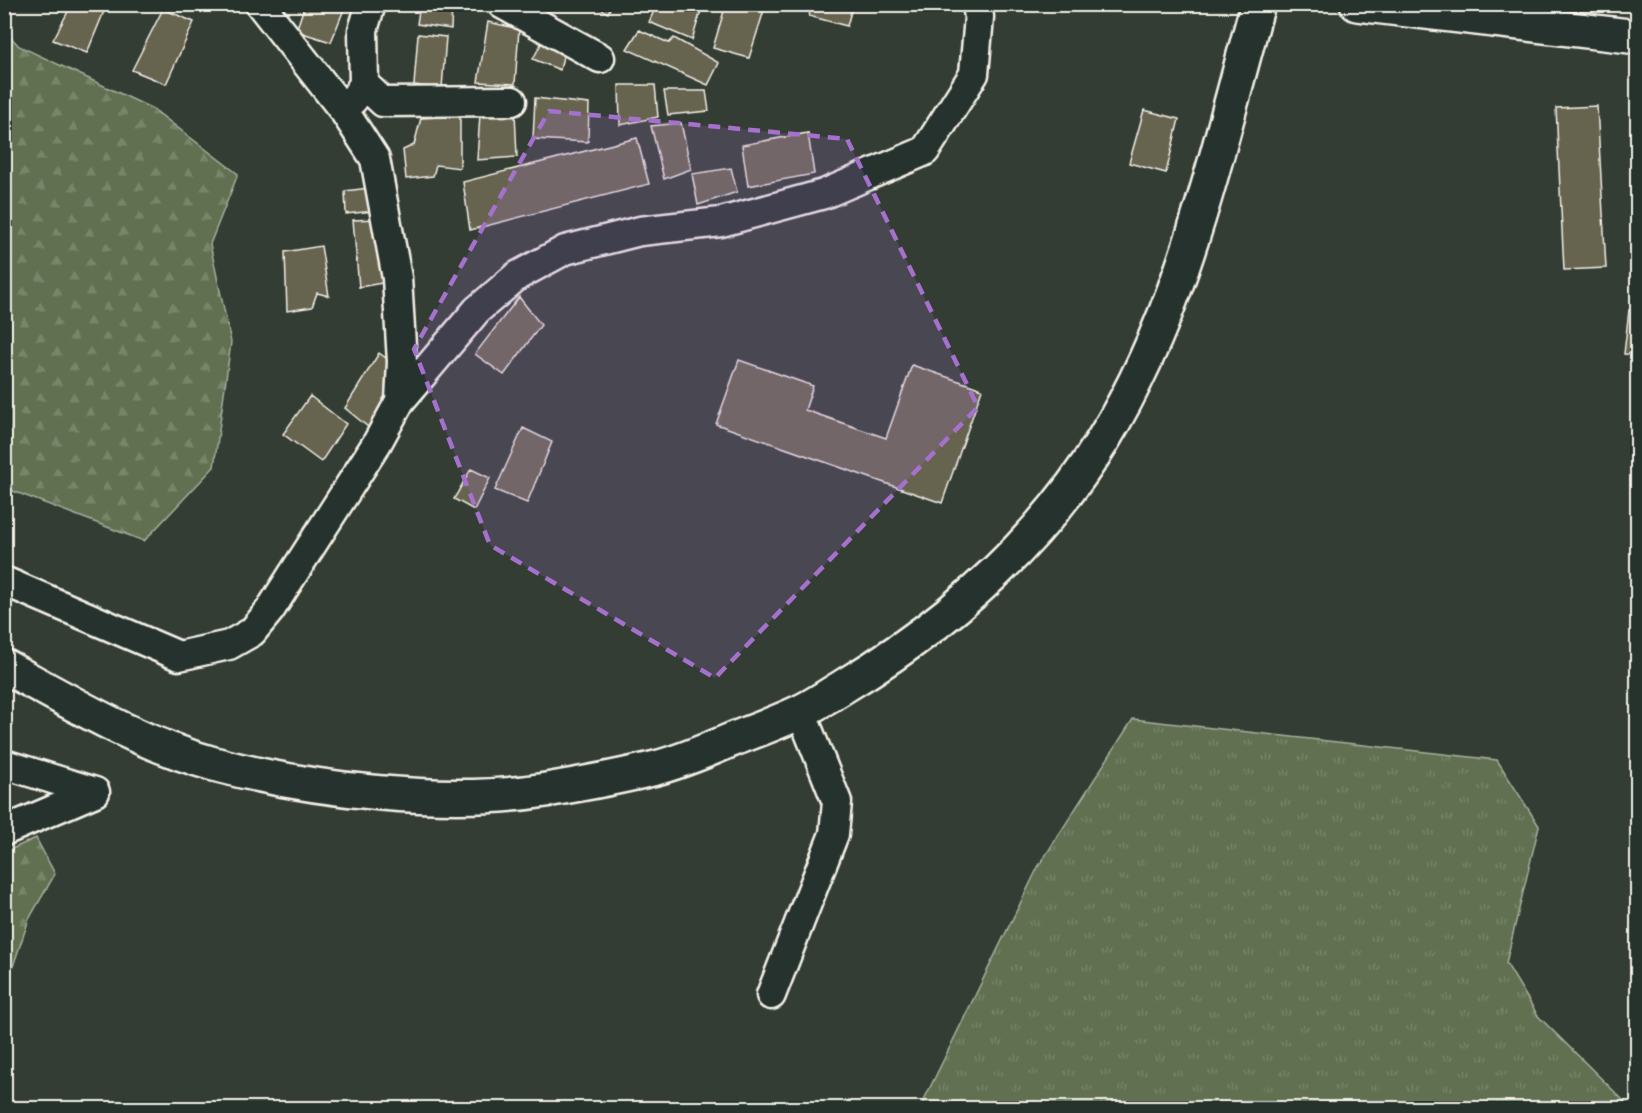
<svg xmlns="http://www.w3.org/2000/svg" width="1642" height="1113" font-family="Dekko,sans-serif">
  <defs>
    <pattern id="grass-tufts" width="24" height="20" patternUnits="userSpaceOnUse" patternTransform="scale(1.5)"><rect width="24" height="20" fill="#607051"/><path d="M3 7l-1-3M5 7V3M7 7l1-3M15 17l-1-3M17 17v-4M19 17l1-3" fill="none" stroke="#77856a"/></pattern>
    <pattern id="forest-firs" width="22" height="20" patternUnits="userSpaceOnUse" patternTransform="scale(1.5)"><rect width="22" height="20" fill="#607051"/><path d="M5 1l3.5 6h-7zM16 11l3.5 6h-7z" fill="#77856a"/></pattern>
  </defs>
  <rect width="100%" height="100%" fill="#333d34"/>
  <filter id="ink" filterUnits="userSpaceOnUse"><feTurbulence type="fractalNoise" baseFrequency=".0167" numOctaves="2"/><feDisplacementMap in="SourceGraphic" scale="12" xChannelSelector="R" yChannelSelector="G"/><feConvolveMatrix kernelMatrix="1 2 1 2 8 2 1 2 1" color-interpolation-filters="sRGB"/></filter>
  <g filter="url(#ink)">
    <!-- grass -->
    <path fill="url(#grass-tufts)" stroke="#aab09c" stroke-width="1.5" d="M1133,719L1497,760L1539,826L1506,963L1538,1016L1631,1108H920L1038,867Z"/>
    <!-- forest -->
    <path fill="url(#forest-firs)" stroke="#aab09c" stroke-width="1.5" d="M4,30L19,46L153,109L238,174L210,244L231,342L214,467L144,541L5,488Z
      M36,838L55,874L29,919L5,990V852Z"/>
    <!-- building -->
    <path fill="#666450" stroke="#f4f1e8" stroke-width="1.5" d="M72,4H107L87,53L53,40Z
      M305,4H346L331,42L296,31Z
      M420,4H452L451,29L417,24Z
      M592,4H612L608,13Z
      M657,4H703L692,40L649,22Z
      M726,4H766L749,58L713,48Z
      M812,4H853L847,26L809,16Z
      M163,9L194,22L166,84L132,70Z
      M488,22L519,29L515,84L478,82Z
      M639,30L669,43L674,38L719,63L708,85L627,49Z
      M418,34L446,37L442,88L414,85Z
      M543,40L564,52L560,70L533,59Z
      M619,85H655L658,117L620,125Z
      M664,91H706L709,111L668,115Z
      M535,98L589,104L588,142L533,139Z
      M1597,106L1606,268L1564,270L1556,108Z
      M1144,110L1179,119L1166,173L1129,163Z
      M515,112L517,157L477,160L480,114Z
      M460,116V168L436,165L433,176L406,179L403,150L414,145L421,118Z
      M681,123L691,169L664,179L651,126Z
      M808,133L814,174L748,186L742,145Z
      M637,138L649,184L470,230L463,182Z
      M731,168L737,192L698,205L692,174Z
      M369,188L374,211L346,214L345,191Z
      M378,219L388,282L359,287L353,220Z
      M321,246L329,296L317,293L312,307L287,311L285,252Z
      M519,297L541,325L504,375L475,354Z
      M1629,310L1638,311V355L1624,354Z
      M379,353L397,366L386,382L393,390L368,427L345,408Z
      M739,360L813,386L805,410L886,438L912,365L982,389L942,503L716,424Z
      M310,396L346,424L321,462L283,434Z
      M523,428L552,442L527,503L495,490Z
      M471,469L490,478L474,510L454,499Z"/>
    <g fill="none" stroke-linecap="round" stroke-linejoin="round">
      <defs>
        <path id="minor" d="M260,4L344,111L375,159L397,278L402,362L400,401
          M502,4L600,58
          M364,84L383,102L512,101
          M353,100L364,84L363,30L371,4
          M4,581L179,656L229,645L252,632L270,610L377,443L400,401L477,310L517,276L565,250L640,231L721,222L824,194L925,151L974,74L979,17L977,4
          M4,764L95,792
          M4,831L95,792
          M771,995L834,834L837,802L801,712"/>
        <path id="tertiary" d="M1357,4L1638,37
          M4,666C72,703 138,743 214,764C311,790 447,806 546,790C582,784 620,777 656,768C683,761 710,749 736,738C757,730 779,722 800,712C815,705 829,695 844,686C947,624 1040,543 1103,440C1185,306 1216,153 1258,4"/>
      </defs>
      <!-- minor casing -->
      <use href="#minor" stroke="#f4f1e8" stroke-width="33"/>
      <!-- tertiary casing -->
      <use href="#tertiary" stroke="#f4f1e8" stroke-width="38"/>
      <!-- minor -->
      <use href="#minor" stroke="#26332d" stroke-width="28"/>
      <!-- tertiary -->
      <use href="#tertiary" stroke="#26332d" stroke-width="33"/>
    </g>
  </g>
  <!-- marked area -->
  <path fill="#a571cd" fill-opacity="0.2" stroke="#a571cd" stroke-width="4.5" stroke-dasharray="12 8" stroke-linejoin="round" d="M549,111L847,139L978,407L715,678L490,545L414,349Z"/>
  <!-- margin -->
  <rect width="1642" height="1113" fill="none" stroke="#26332d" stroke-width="24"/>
  <rect x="12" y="12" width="1618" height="1089" fill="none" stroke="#f4f1e8" stroke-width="2" filter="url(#ink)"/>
</svg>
